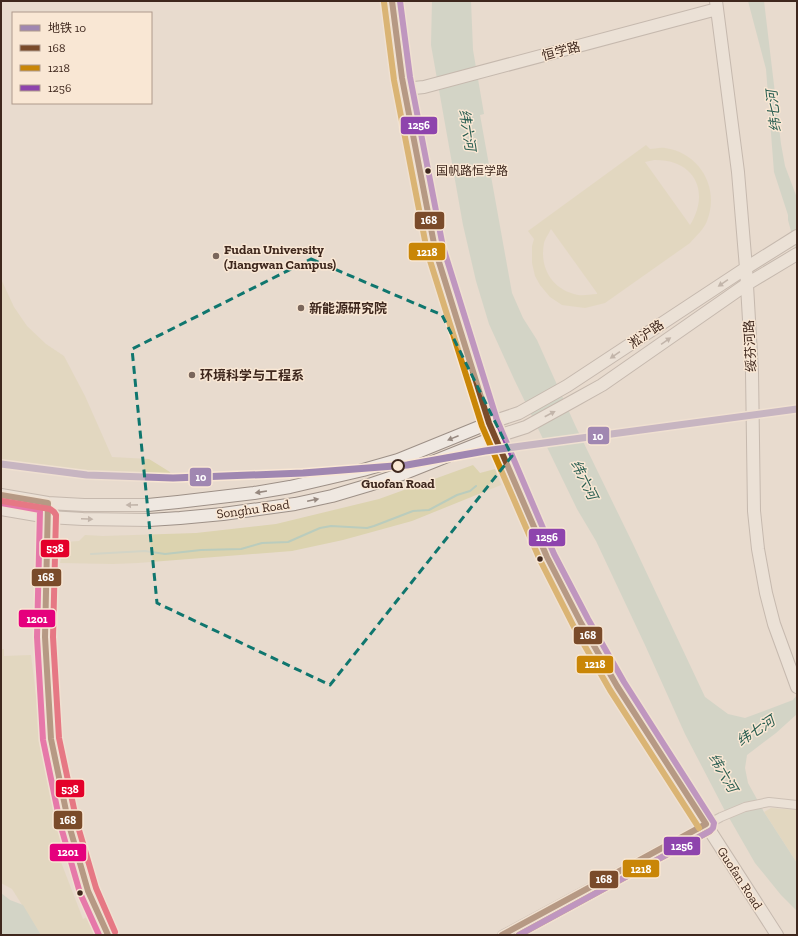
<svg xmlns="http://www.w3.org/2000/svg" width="798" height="936" font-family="'Zilla Slab','Noto Sans SC',serif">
  <rect width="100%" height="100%" fill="#e8dbce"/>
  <!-- green -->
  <path fill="#dcd3af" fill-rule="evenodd" d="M646,145L650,149C654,149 660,147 665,148C700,153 720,188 707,221C704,229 696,236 690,243L605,303L585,308L562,305L550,297L540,285L535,276L532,263V246L534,239L528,231ZM654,160C694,159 711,191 690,225L645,162ZM551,229L597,293V294C591,294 584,296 578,295C553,290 539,269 544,243C545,239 549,233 551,229Z
    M1,279L14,307L27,326L46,344L64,356L85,396L112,457L149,459L170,472L172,479L137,481L78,478L1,467Z
    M473,465L480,473L495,469L501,485L412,521L343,540L292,551L138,563L113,564L60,563C65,547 57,542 79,541L85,535L103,536L196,533L276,524L379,499Z
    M1,649H4V656L31,655L42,744L67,855L59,857L83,919L89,916L99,935H41L12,889L1,883Z
    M771,808L797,810V863L764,812Z"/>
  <!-- water -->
  <path fill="#baccbd" d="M432,1H471L473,50L484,114L480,115L512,293L523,318L537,340L575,425L633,544L705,697L728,714L745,718L793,700L797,695V714L776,733L747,755L745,768L748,783L764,812L797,863V911L781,895L755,863L724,809L685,734L645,645L596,541L577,509L514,379L489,324L476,281L463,225L431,45Z
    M748,1H764L781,144L785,166L797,198V253L788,220V215L774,172L766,69Z
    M1,893L10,900L23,905L41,935H1Z"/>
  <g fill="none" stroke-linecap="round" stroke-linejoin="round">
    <!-- stream -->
    <path stroke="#baccbd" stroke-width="2" d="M91,554L145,551L165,554L201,550L241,549L262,543L288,542L320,528L331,526L367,528L374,526L413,511L429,510L457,495L470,491L476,486"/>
    <defs>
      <path id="street" d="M48,503L45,637L51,739L69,825L88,891L108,935
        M502,935L721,817L745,807L769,802L797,805"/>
      <path id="secondary" d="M392,1L402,78L435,249L489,423L495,437L547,557L581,623L617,686L777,935
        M716,1L738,172L746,268L752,372L754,511L758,549L766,593L774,624L797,687
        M404,89L424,87L717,9
        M1,495L48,503L84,505H148L178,502L254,493L290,487L363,470L398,460L489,423L519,413L567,386L746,268L797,236
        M1,509L48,517L83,519L149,520L180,518L223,514L295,504L332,496L369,485L405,473L495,437L526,427L575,400L602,385L747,284L797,254"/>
    </defs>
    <!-- street casing -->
    <use href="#street" stroke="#ada197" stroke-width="10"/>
    <!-- secondary casing -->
    <use href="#secondary" stroke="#9d9087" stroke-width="14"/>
    <!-- street -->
    <use href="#street" stroke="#efe8e1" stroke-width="8"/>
    <!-- secondary -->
    <use href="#secondary" stroke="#efe8e1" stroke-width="12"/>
    <defs>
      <path id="bus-1" d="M392,1L402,78L435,249L489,423L547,557L581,623L617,686L706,824
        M1,495L48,503L45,637L51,739L69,825L88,891L108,935
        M502,935L706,824"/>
      <path id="bus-2" d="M384,2L394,80L427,251L482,426L540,560L574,627L610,690L699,828
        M519,935L710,831"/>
      <path id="bus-3" d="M400,1L410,77L443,247L497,420L554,554L588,619L624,682L714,823L713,828L710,831L519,935"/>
      <path id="bus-4" d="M1,503L40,510L37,637L43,740L61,827L80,893L99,935"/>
      <path id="bus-5" d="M2,501L50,509L54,512L56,515L53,637L59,738L77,823L96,888L115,932"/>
    </defs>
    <!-- bus-1 casing -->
    <use href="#bus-1" stroke="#f9e7d4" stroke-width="9"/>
    <!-- bus-2 casing -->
    <use href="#bus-2" stroke="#f9e7d4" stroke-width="9"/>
    <!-- bus-3 casing -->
    <use href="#bus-3" stroke="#f9e7d4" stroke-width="9"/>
    <!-- bus-4 casing -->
    <use href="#bus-4" stroke="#f9e7d4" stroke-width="9"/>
    <!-- bus-5 casing -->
    <use href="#bus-5" stroke="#f9e7d4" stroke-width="9"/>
    <!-- bus-1 -->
    <use href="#bus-1" stroke="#7a4b2a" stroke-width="6"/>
    <!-- bus-2 -->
    <use href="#bus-2" stroke="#c98607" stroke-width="6"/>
    <!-- bus-3 -->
    <use href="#bus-3" stroke="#8e44ad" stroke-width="6"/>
    <!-- bus-4 -->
    <use href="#bus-4" stroke="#e5007d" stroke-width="6"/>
    <!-- bus-5 -->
    <use href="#bus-5" stroke="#e4002b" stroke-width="6"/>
    <defs>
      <path id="metro-1" d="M1,464L87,475L173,478L303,473L407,465L485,451L797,409"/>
    </defs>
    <!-- metro-1 casing -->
    <use href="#metro-1" stroke="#f9e7d4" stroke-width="10"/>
    <!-- metro-1 -->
    <use href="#metro-1" stroke="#a087b1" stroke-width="7"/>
  </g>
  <!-- one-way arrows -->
  <defs><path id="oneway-solid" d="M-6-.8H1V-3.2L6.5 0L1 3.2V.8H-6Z"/></defs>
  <g fill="#96887f">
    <use href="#oneway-solid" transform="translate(723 283) rotate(146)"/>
    <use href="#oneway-solid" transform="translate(666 341) rotate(-35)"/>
    <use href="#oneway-solid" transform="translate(615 355) rotate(146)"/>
    <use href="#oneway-solid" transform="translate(550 414) rotate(-28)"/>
    <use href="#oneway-solid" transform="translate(453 438) rotate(158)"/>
    <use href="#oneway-solid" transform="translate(261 492) rotate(171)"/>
    <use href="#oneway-solid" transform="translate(313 500) rotate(-12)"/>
    <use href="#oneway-solid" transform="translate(132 505) rotate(179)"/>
    <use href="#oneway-solid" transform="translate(87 519) rotate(2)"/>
  </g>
  <!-- marked area -->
  <path d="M0 0H798V936H0ZM311,259L442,315L512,456L330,685L157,603L132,349Z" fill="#e8dbce" fill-opacity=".55" fill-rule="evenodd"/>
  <path fill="none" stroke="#0f766e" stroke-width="3" stroke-dasharray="8 5" stroke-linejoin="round" d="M311,259L442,315L512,456L330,685L157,603L132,349Z"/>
  <!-- markers -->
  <g fill="#3e271d" stroke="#f9e7d4" stroke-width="1.5">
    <circle cx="428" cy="171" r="3.5"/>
    <circle cx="540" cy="559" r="3.5"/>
    <circle cx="80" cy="893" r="3.5"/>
  </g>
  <g fill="#7a665b" stroke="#f9e7d4" stroke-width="1.5">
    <circle cx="216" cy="256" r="4"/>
    <circle cx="301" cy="308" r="4"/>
    <circle cx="192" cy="375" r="4"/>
  </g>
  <circle fill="#f9e7d4" stroke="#3e271d" stroke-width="2" cx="398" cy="466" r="6"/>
  <g text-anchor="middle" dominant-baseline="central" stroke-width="3" stroke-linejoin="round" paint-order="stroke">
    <!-- bus labels -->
    <g font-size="12" fill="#3e271d" stroke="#f9e7d4" text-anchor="start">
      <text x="436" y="171">国帆路恒学路</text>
    </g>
    <!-- street labels -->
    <g font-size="13" fill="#3e271d" stroke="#f9e7d4">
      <text transform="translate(561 51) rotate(-15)">恒学路</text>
      <text transform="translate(646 334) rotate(-34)">淞沪路</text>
      <text transform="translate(750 346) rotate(-93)">绥芬河路</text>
      <text transform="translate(253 509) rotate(-8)">Songhu Road</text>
      <text transform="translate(740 878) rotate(57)">Guofan Road</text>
    </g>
    <!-- poi labels -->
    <g font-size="13" font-weight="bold" fill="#3e271d" stroke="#f9e7d4" text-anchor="start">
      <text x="224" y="249">Fudan University<tspan x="224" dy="15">(Jiangwan Campus)</tspan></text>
      <text x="309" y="308">新能源研究院</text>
      <text x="200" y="375">环境科学与工程系</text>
    </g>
    <!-- stop labels -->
    <g font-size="13" font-weight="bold" fill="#3e271d" stroke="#f9e7d4">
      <text x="398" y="483">Guofan Road</text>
    </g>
    <!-- water labels -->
    <g font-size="14" font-style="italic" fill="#2b5f52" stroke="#f9e7d4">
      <text transform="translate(774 111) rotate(-96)">纬七河</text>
      <text transform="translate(467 130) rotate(81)">纬六河</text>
      <text transform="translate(584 480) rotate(64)">纬六河</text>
      <text transform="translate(756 731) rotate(-33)">纬七河</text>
      <text transform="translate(723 773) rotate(60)">纬六河</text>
    </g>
  </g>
  <g stroke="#f9e7d4" stroke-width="1.5">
    <rect x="400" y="116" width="38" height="19" rx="4" fill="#8e44ad"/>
    <rect x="414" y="211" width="31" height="19" rx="4" fill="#7a4b2a"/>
    <rect x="408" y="242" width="38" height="19" rx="4" fill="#c98607"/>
    <rect x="587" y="426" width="23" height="19" rx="4" fill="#a087b1"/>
    <rect x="189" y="467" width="23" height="20" rx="4" fill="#a087b1"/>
    <rect x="528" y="528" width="38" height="19" rx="4" fill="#8e44ad"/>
    <rect x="40" y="539" width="30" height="19" rx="4" fill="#e4002b"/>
    <rect x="31" y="568" width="31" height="19" rx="4" fill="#7a4b2a"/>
    <rect x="18" y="609" width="38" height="19" rx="4" fill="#e5007d"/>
    <rect x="573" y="626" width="30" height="19" rx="4" fill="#7a4b2a"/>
    <rect x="576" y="655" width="38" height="19" rx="4" fill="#c98607"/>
    <rect x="55" y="779" width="30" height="19" rx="4" fill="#e4002b"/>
    <rect x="53" y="810" width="30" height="20" rx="4" fill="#7a4b2a"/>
    <rect x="663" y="836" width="38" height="20" rx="4" fill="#8e44ad"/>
    <rect x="49" y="843" width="38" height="19" rx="4" fill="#e5007d"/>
    <rect x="622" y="859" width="38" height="19" rx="4" fill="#c98607"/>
    <rect x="589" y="870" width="30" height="19" rx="4" fill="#7a4b2a"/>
  </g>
  <g font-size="11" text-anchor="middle" font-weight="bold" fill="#fff">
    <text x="419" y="129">1256</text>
    <text x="429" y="224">168</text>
    <text x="427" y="256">1218</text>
    <text x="598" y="440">10</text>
    <text x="201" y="481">10</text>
    <text x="547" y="541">1256</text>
    <text x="55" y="552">538</text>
    <text x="46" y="581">168</text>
    <text x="37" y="623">1201</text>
    <text x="588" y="639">168</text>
    <text x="595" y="668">1218</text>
    <text x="70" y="793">538</text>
    <text x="68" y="824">168</text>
    <text x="682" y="850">1256</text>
    <text x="68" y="856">1201</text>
    <text x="641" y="873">1218</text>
    <text x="604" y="883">168</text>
  </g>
  <!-- border -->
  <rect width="798" height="936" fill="none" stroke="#3e271d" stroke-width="4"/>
  <!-- legend -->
  <rect x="12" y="12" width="140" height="92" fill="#f9e7d4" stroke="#ae9a8b"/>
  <rect x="20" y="25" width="20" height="6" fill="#a087b1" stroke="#ae9a8b"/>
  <text x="48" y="32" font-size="12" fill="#3e271d">地铁 10</text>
  <rect x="20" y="45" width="20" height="6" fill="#7a4b2a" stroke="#ae9a8b"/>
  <text x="48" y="52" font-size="12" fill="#3e271d">168</text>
  <rect x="20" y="65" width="20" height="6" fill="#c98607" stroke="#ae9a8b"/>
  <text x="48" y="72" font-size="12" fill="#3e271d">1218</text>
  <rect x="20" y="85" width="20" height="6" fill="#8e44ad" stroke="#ae9a8b"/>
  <text x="48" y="92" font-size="12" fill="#3e271d">1256</text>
</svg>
